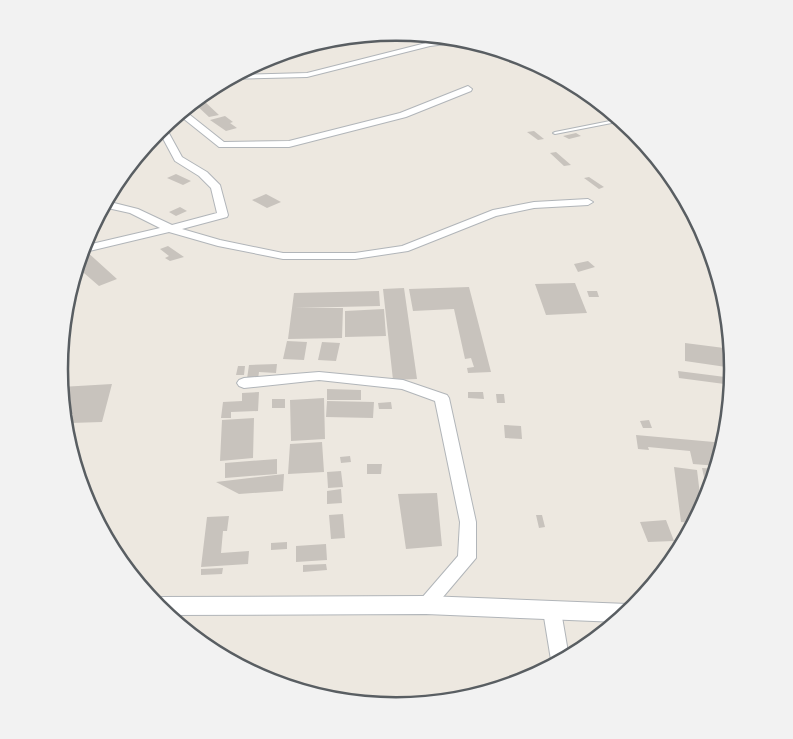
<svg xmlns="http://www.w3.org/2000/svg" width="793" height="739" font-family="'Roboto Condensed',sans-serif">
  <rect width="100%" height="100%" fill="#ede8e0"/>
  <!-- building -->
  <path fill="#c8c3bd" d="M204,101L219,115L209,117L194,103Z
    M225,116L233,122L230,123L237,128L226,131L210,120Z
    M534,131L544,139L538,140L527,132Z
    M576,133L581,136L569,139L563,136Z
    M556,152L571,165L564,166L550,153Z
    M176,174L191,181L183,185L167,178Z
    M589,177L604,187L599,189L584,178Z
    M266,194L281,202L267,208L252,200Z
    M180,207L187,211L176,216L169,212Z
    M168,246L184,257L170,261L165,258L169,256L160,249Z
    M85,250L117,279L99,286L77,267L82,252Z
    M588,261L595,267L578,272L574,264Z
    M575,283L587,313L546,315L535,284Z
    M469,287L491,372L468,373L467,368L474,367L471,358L465,359L454,309L413,311L409,289Z
    M404,288L417,379L393,380L383,289Z
    M379,291L380,306L295,308H343L342,338L288,339L294,293Z
    M587,291H597L599,297H589Z
    M384,309L386,336L345,337V311Z
    M287,341L307,342L304,360L283,359Z
    M322,342L340,343L336,361L318,360Z
    M685,343L732,349L733,368L685,361Z
    M277,364L276,373L259,372L258,379H247L249,365Z
    M238,366H245L244,375H236Z
    M678,371L733,378L732,385L679,378Z
    M112,384L102,422L70,423L73,414H64L61,387Z
    M327,389L361,390V400H327Z
    M259,392L258,411L231,412V418H221L223,402L242,401V393Z
    M468,392H483L484,399L468,398Z
    M496,394H504L505,403H497Z
    M324,398L325,439L291,441L290,400Z
    M272,399H285V408H272Z
    M327,401L374,402L373,418L326,417Z
    M391,402L392,409H379L378,403Z
    M254,418L253,458L220,461L222,420Z
    M649,420L652,428H643L640,421Z
    M504,425L521,426L522,439L505,438Z
    M636,435L725,443L718,466L693,464L690,451L648,447L649,450L638,449Z
    M322,442L324,472L288,474L290,444Z
    M350,456L351,462L341,463L340,457Z
    M277,459V474L225,478V463Z
    M367,464H382L381,474H367Z
    M674,467L697,470L701,503H705L695,523L681,522Z
    M702,468L717,469L712,486H706Z
    M341,471L343,487L328,488L327,472Z
    M284,474L283,491L239,494L216,482Z
    M341,489L342,503L327,504V491Z
    M437,493L442,546L406,549L398,494Z
    M343,514L345,538L331,539L329,515Z
    M536,515H542L545,527L539,528Z
    M229,516L227,531H223L221,553L249,551L248,564L201,567L207,517Z
    M666,520L674,541L648,542L640,522Z
    M287,542V549L271,550V543Z
    M326,544L327,560L296,562V546Z
    M326,564L327,570L303,572V565Z
    M223,568L222,574L201,575V569Z"/>
  <g fill="none" stroke-linecap="round" stroke-linejoin="round">
    <defs>
      <path id="service" d="M620,119L622,121L555,134L553,133L555,132Z"/>
      <path id="minor" d="M458,39L469,41L430,46L307,77L228,79L235,75L307,73L430,42Z
        M468,86L472,89L471,91L406,117L289,147H219L184,119L175,117L181,113L190,115L224,142L289,141L400,113Z
        M165,126L182,157L207,172L220,185L228,215L227,217L182,229L220,240L283,253H355L402,246L493,210L534,202L588,199L593,202L588,205L534,208L496,216L408,251L355,259H283L218,246L169,232L81,253L83,246L160,228L130,213L103,207L106,201L138,209L172,225L217,213L211,188L199,176L175,161L159,131Z
        M319,372L403,380L447,395L449,398L476,522V558L432,610L426,613L420,610L417,605L420,600L458,556L460,522L435,401L402,389L319,380L244,388L239,386L237,383L239,380L244,378Z
        M552,603L558,605L561,611L569,658L552,666L543,611L546,605Z"/>
      <path id="tertiary" d="M426,596L628,604L636,607L618,622L426,614L167,615L151,599L157,597Z"/>
    </defs>
    <!-- service casing -->
    <use href="#service" stroke="#b1b5b9" stroke-width="2"/>
    <!-- minor casing -->
    <use href="#minor" stroke="#b1b5b9" stroke-width="2"/>
    <!-- tertiary casing -->
    <use href="#tertiary" stroke="#b1b5b9" stroke-width="2"/>
    <!-- service -->
    <use href="#service" fill="#fff" fill-rule="evenodd"/>
    <!-- minor -->
    <use href="#minor" fill="#fff" fill-rule="evenodd"/>
    <!-- tertiary -->
    <use href="#tertiary" fill="#fff" fill-rule="evenodd"/>
  </g>
  <!-- crop -->
  <path d="M0 0H793V739H0ZM68 369a328 328 0 1 1 656 0a328 328 0 1 1-656 0Z" fill="#f2f2f2" fill-rule="evenodd"/>
  <path fill="none" stroke="#595e62" stroke-width="2.5" d="M68 369a328 328 0 1 1 656 0a328 328 0 1 1-656 0Z"/>
</svg>
